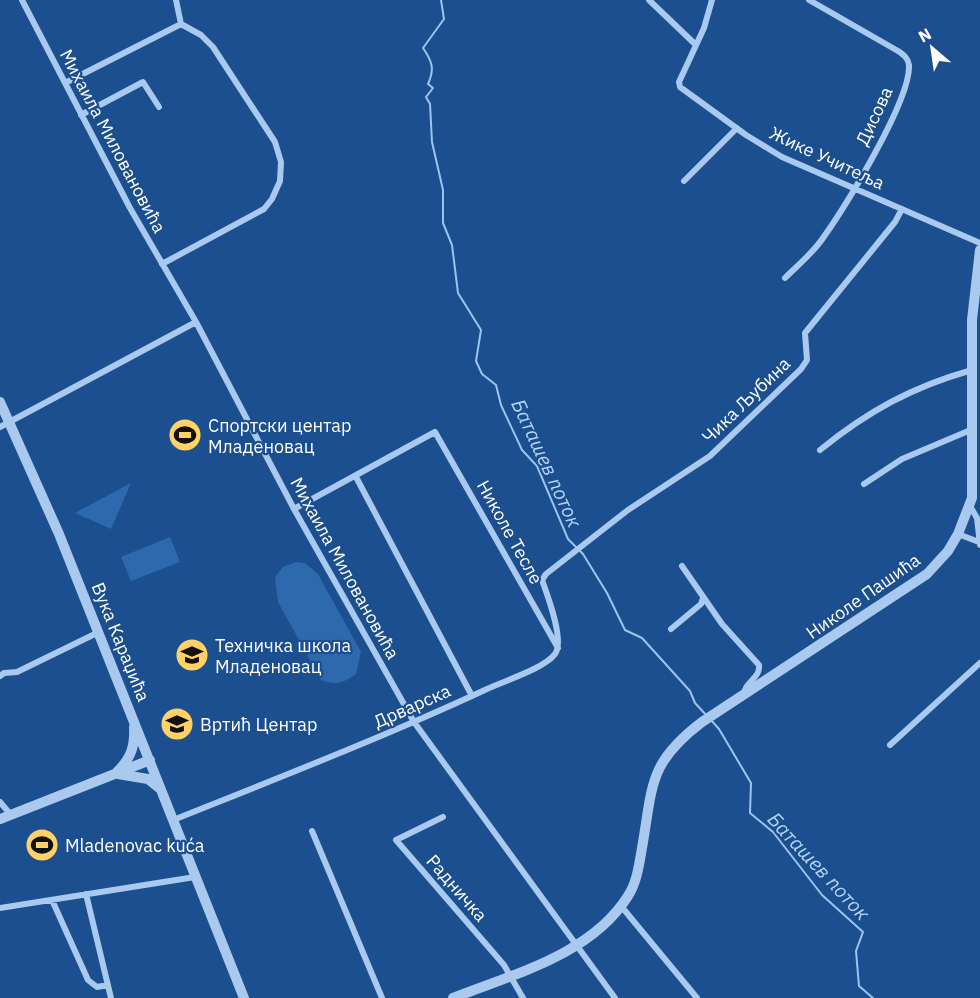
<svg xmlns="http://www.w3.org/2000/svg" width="980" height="998" font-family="'IBM Plex Sans',sans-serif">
  <rect width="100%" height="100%" fill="#1b4f8f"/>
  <!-- green -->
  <path fill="#2e69ad" d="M131,483L111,529L75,513Z
    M170,537L180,562L131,581L121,557Z
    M296,562L305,563L318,574L361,652L356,674C343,683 336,686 321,680L278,602L275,577L283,567Z"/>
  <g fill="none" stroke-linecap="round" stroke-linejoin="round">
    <!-- stream -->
    <path stroke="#9cc4f0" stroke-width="2" d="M441,0L444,19L423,48C432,61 435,69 428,84L433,88L426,97L430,104L432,142L443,190V223L452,245L458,293L481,330L476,361L482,374L496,385L501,405L522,450L537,466L568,539L583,554L607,593L625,630L642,638L690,691L695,703L707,716
      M711,720L719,729L751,783L750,813L773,832L822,895L863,932L856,951L859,986L873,998"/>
    <!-- minor -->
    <path stroke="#a9c9ee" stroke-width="6" d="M22,0L130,208L196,322L294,509L414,722L615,998
      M649,0L696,45
      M712,0L704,28L679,82L680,87L746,135L782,157L980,243
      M65,83L181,24
      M81,115L143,82L159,107
      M684,181L737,128
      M162,264L264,209L272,199L280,181L281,162L275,142L213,47L201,35L181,24L176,0
      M785,278C798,265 813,253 823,238C845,207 911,100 909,65C908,58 904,55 898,51L809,0
      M0,427L196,322
      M820,450C868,411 912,387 972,370
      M356,477L472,696
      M864,484L902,459L973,429
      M970,506L977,518L980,545
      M294,509L435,432L558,648
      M958,534L979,542
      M682,566L722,624L759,665C761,678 744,682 744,695
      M671,629L701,604L703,598
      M0,676L4,673L17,672L99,632
      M890,745L980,663
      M0,802L11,815
      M443,817L396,840L504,965L523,998
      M173,820C278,778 384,737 487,689C504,681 545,668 555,654C565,641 547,594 542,580L546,574L628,510L710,456L801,369L807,360L805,333L895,222L902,209
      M312,831L382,998
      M86,894L111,998
      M52,900L88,980L97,987L108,985
      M621,906L697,998
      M0,908L195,877"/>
    <!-- tertiary -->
    <path stroke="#a9c9ee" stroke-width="10" d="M0,402L59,534L244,998
      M117,772C131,758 135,747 134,727
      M118,774L148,779L159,788
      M0,819L150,760
      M453,998C513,974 591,955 628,896C637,882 639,865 642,848C653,785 648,763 702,722L927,574L948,551L958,534L972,498V320L980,250"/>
  </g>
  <!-- icons -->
  <defs>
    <symbol id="stadium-disc" viewBox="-11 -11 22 22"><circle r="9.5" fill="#ffd166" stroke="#1b4f8f"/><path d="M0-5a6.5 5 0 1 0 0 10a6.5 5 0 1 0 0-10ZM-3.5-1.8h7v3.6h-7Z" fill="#111"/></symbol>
    <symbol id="school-disc" viewBox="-11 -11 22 22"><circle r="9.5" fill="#ffd166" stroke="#1b4f8f"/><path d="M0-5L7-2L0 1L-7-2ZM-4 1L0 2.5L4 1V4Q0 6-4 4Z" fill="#111"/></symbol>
  </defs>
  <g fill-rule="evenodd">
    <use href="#stadium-disc" x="166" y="416" width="38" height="38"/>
    <use href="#school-disc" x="173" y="636" width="38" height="38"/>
    <use href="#school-disc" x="158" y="705" width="38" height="38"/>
    <use href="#stadium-disc" x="23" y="826" width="38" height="38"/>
  </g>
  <g text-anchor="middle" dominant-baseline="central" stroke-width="4.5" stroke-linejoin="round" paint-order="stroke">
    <!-- street labels -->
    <g font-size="18" fill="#fff" stroke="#1b4f8f">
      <text transform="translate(874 116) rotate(-65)">Дисова</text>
      <text transform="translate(113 141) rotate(62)">Михаила Миловановића</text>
      <text transform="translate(827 158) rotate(25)">Жике Учитеља</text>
      <text transform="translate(746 400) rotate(-44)">Чика Љубина</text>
      <text transform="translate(510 532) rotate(61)">Николе Тесле</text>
      <text transform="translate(345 568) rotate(61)">Михаила Миловановића</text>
      <text transform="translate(863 596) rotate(-35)">Николе Пашића</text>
      <text transform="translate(121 642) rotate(68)">Вука Караџића</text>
      <text transform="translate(412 706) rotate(-24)">Дрварска</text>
      <text transform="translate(457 888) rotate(49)">Радничка</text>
    </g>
    <!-- poi labels -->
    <g font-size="18" fill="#fff" stroke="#1b4f8f" text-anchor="start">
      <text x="208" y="425">Спортски центар<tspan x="208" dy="21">Младеновац</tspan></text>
      <text x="215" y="645">Техничка школа<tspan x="215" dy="21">Младеновац</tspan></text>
      <text x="200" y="724">Вртић Центар</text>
      <text x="65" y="845">Mladenovac kuća</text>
    </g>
    <!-- water labels -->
    <g font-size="20" font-style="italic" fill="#b5d3f5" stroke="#1b4f8f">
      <text transform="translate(547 463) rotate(65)">Баташев поток</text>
      <text transform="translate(819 866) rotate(47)">Баташев поток</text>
    </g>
  </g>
  <!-- north arrow -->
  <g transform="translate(932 48) rotate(331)" stroke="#1b4f8f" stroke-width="4.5" paint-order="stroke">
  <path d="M0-4.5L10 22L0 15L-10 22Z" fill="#ffffff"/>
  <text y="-9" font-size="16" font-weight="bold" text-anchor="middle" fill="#ffffff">N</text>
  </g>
</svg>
